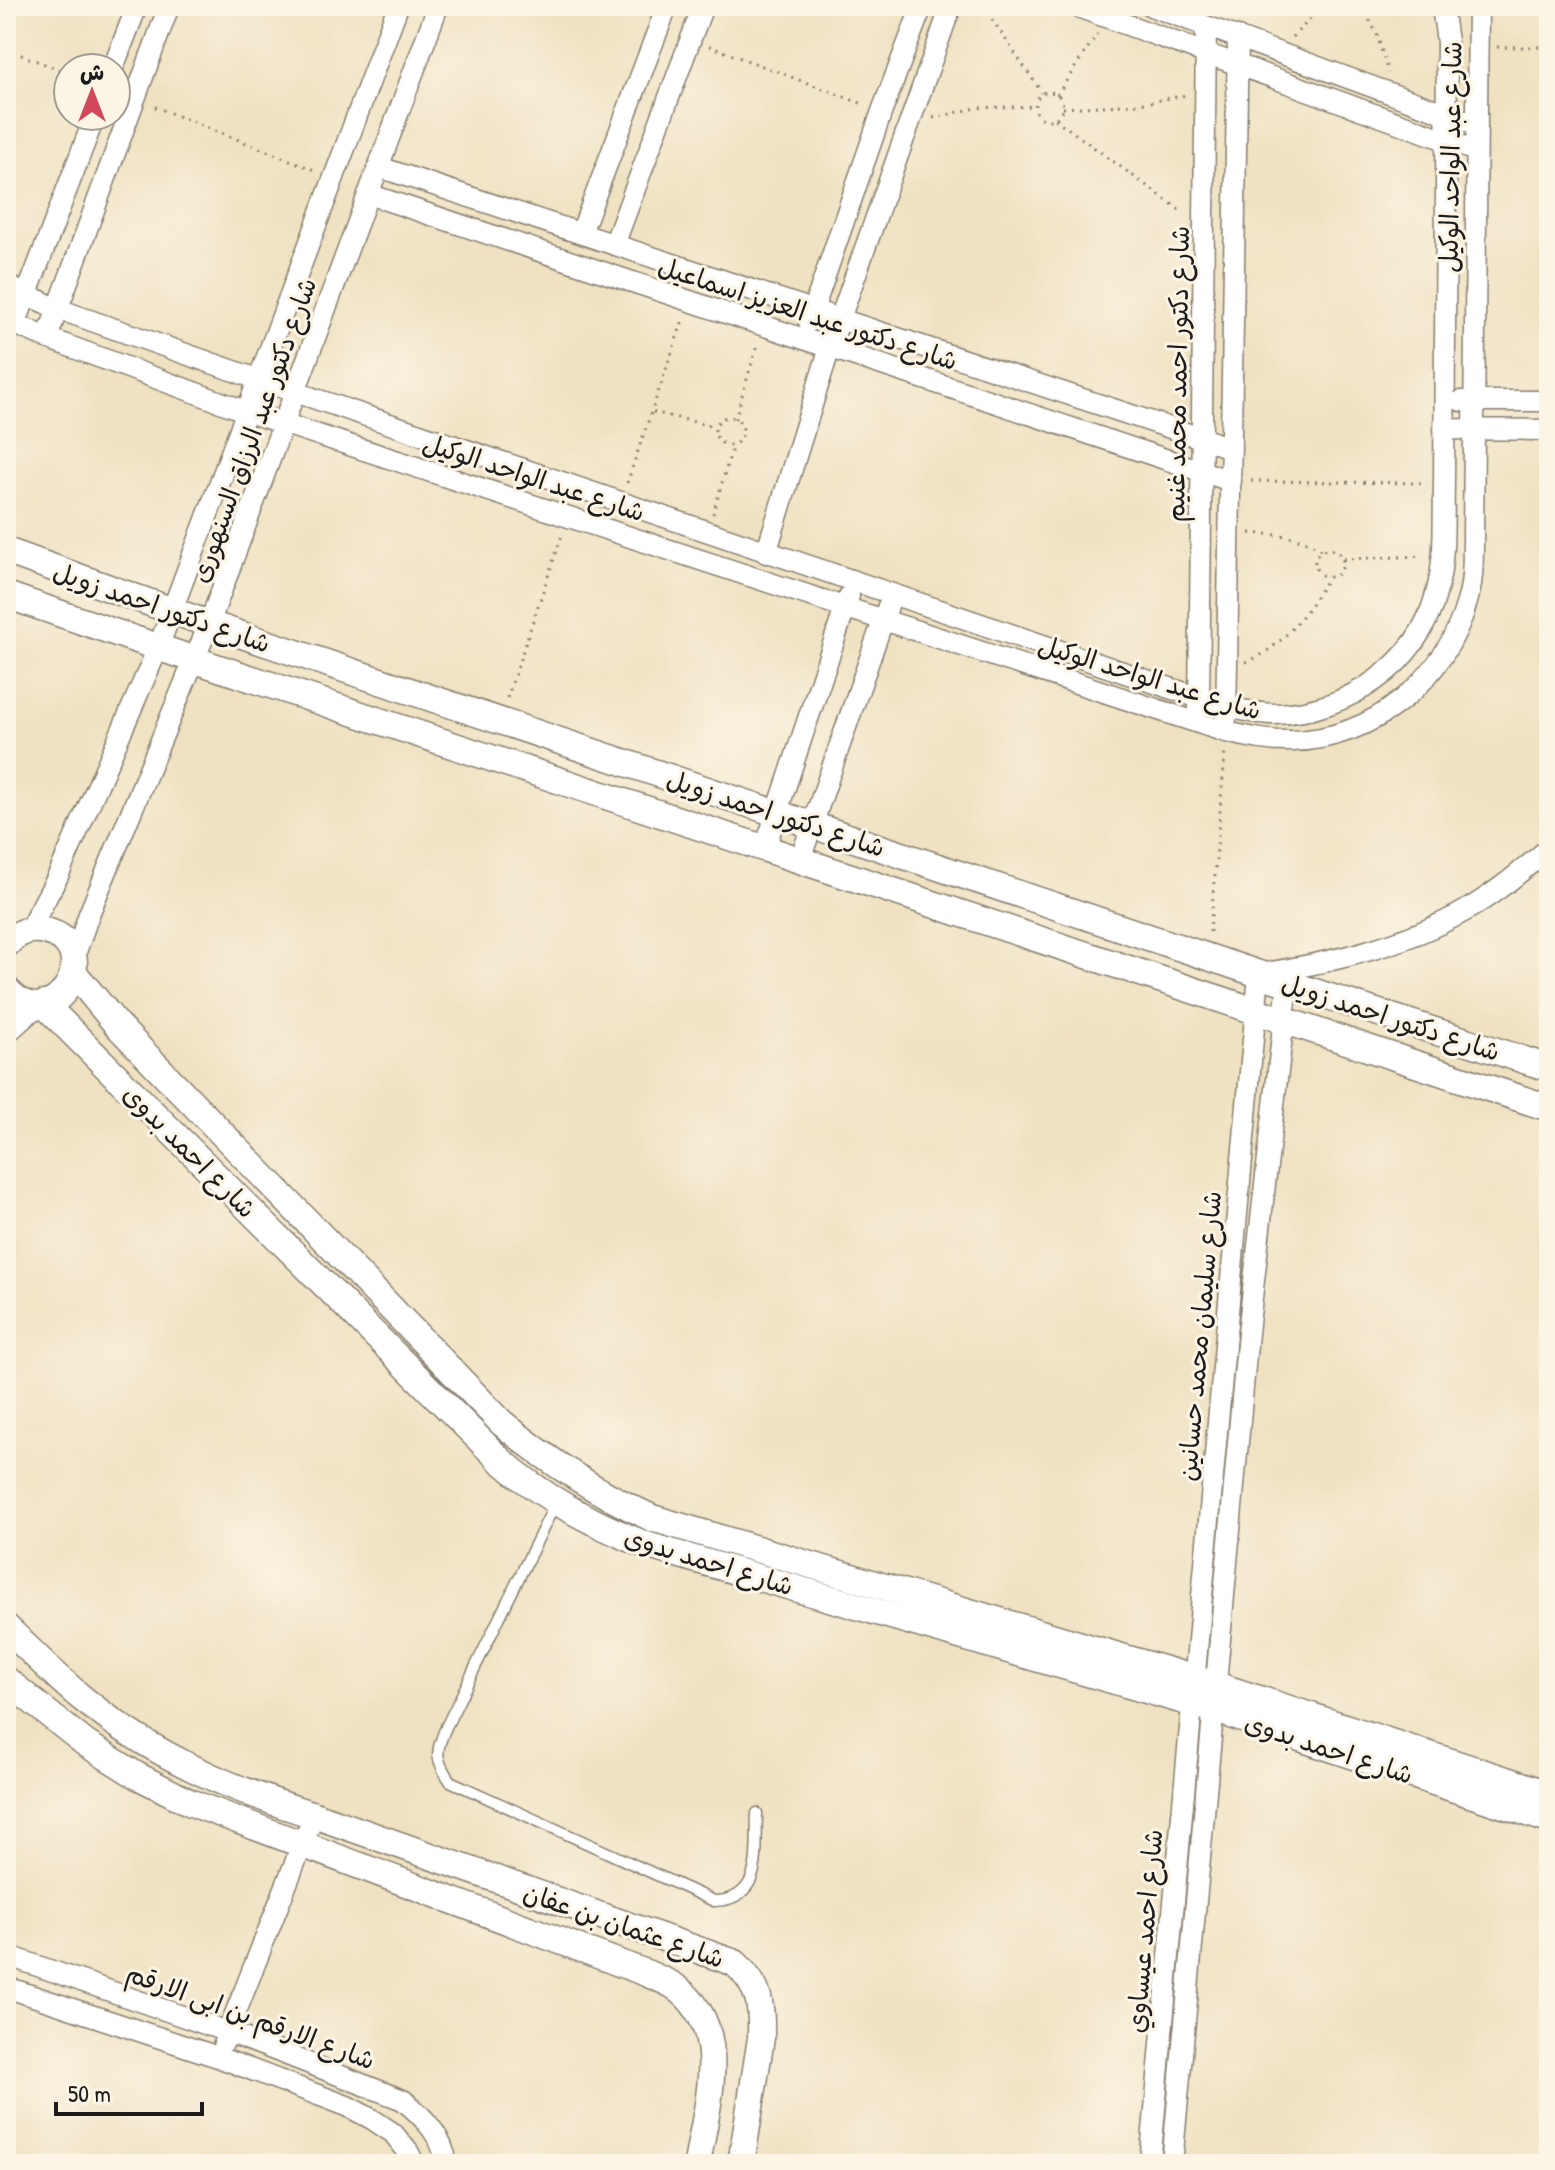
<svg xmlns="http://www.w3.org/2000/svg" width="1555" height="2170" font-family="'Patrick Hand','Playpen Sans Arabic',sans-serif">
  <rect width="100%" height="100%" fill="#fcf5e5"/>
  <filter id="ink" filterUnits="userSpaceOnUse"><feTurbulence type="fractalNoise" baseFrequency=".0125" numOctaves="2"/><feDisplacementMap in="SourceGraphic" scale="16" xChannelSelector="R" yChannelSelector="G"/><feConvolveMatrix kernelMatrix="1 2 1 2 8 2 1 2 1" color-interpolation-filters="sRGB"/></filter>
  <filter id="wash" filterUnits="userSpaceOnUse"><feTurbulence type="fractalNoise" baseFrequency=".006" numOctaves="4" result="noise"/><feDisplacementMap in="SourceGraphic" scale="32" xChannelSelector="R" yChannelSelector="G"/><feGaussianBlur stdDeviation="1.8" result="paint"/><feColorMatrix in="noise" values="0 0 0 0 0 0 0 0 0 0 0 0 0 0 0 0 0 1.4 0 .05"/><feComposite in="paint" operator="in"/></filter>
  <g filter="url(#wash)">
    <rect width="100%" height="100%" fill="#efe1c1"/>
  </g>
  <g filter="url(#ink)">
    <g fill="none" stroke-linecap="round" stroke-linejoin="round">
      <defs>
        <path id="service" d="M556,1502L446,1727C435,1752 435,1759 450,1781L714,1901C765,1900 755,1850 757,1813"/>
        <path id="minor" d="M1075,6L1476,151
          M1151,6L1477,125
          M113,68L137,6
          M379,167L1231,448
          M368,194L1231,481
          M581,233L667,6
          M614,245L703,6
          M6,285L58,309L257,379L1226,707C1242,710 1259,714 1275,714C1347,712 1417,666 1436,594C1446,559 1443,519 1444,483L1447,42L1442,6
          M6,320L47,338L245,411L1226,732C1248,737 1270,742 1292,741C1374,739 1445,680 1467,602C1473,583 1473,562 1473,542L1478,6
          M809,322L882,111L922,6
          M15,325L95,116
          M47,338L169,6
          M1461,401H1549
          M1444,429L1549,430
          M766,553L830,347L951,6
          M1199,710L1206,26
          M1226,720L1238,37
          M765,848L849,596
          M800,860L888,606
          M29,930L58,876L158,648L398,6
          M74,958L89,914L209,624L438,6
          M6,1034L38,1005
          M6,1955L228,2032L403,2100C425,2118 442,2136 447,2164
          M6,1987L218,2057L347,2106L372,2119L393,2133L409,2153L414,2164
          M224,2042L314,1815
          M1150,2164L1259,974C1329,963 1403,946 1465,911C1496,893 1522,871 1549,848
          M1172,2164L1248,1333L1288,983"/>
        <path id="tertiary" d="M6,551L209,624L1259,974L1549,1068
          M6,595L195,660L1549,1108
          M6,945C17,933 29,927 45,931C109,945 54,1045 6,989
          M74,973L117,1025L502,1423C549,1462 597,1493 652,1518L1216,1685L1549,1794
          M44,1004L499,1459C543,1498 591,1523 646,1545L1212,1709L1549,1820
          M6,1627C31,1651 56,1677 83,1699C152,1755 230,1789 314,1815L735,1963C760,1987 762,2003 761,2038L741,2164
          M6,1680L85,1743L136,1775L189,1802L646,1973C655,1977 666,1981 674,1986C734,2026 706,2107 697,2164"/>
      </defs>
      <!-- service casing -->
      <use href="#service" stroke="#867e6e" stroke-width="13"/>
      <!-- minor casing -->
      <use href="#minor" stroke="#867e6e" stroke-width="23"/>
      <!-- tertiary casing -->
      <use href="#tertiary" stroke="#867e6e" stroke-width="29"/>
      <!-- path -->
      <path stroke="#867e6e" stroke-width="3" stroke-dasharray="2 6" stroke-linecap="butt" d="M983,6L1042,93
        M1362,6L1377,34L1388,73
        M1292,37L1324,6
        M709,46L863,104
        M1497,47H1549
        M6,49L68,73
        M1035 106a14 14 0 1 1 28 0a14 14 0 1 1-28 0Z
        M1057,95L1097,34
        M155,107L315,170
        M1063,108L1140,104L1186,95
        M933,118L976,108L1034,106
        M1055,119L1184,213
        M653,412L715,427
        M715 431a14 14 0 1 1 28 0a14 14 0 1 1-28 0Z
        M735,419L757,346
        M1251,481L1423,483
        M627,483L683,320
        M713,514L733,445
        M1250,533C1276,535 1300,534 1322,551
        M1315 563a14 14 0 1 1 28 0a14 14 0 1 1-28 0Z
        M1343,559L1423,556
        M1246,662C1282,649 1309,610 1328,577
        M507,698L562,535
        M1210,932L1225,752"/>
      <!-- service -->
      <use href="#service" stroke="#fff" stroke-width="10"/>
      <!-- minor -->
      <use href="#minor" stroke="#fff" stroke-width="20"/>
      <!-- tertiary -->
      <use href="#tertiary" stroke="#fff" stroke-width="26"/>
    </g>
  </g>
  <g text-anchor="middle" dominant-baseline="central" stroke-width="6" stroke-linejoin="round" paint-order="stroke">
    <!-- street labels -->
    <g font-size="26" fill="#1c1c1c" stroke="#fcf5e5">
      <text transform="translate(1450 157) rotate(-89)">شارع عبد الواحد الوكيل</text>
      <text transform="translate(808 313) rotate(18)">شارع دكتور عبد العزيز اسماعيل</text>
      <text transform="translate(1177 374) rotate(-89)">شارع دكتور احمد محمد غنيم</text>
      <text transform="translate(253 430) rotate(-70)">شارع دكتور عبد الرزاق السنهورى</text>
      <text transform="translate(534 477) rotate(18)">شارع عبد الواحد الوكيل</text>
      <text transform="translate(162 607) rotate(19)">شارع دكتور احمد زويل</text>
      <text transform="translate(1150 677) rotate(17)">شارع عبد الواحد الوكيل</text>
      <text transform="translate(776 813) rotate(18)">شارع دكتور احمد زويل</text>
      <text transform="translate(1391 1017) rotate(18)">شارع دكتور احمد زويل</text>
      <text transform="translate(190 1151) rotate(45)">شارع احمد بدوى</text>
      <text transform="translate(1199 1336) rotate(-85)">شارع سليمان محمد حسانين</text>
      <text transform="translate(709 1561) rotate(17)">شارع احمد بدوى</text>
      <text transform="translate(1329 1748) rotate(18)">شارع احمد بدوى</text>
      <text transform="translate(624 1925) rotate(19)">شارع عثمان بن عفان</text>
      <text transform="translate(1144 1931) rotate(-85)">شارع احمد عيساوي</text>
      <text transform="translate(251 2016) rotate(20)">شارع الارقم بن ابى الارقم</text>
    </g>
  </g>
  <!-- margin -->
  <rect width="1555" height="2170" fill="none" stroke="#fcf5e5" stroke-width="32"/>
  <!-- north arrow -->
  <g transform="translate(92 92)"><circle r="38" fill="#fcf5e5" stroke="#a29e95" stroke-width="2"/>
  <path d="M0-6L14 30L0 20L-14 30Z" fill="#d1495b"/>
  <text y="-12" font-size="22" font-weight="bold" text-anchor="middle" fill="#1c1c1c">ش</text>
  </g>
  <!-- scale -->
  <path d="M56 2102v12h146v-12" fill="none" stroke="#1c1c1c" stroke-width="4"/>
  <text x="68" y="2102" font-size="24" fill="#1c1c1c" stroke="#fcf5e5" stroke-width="6" paint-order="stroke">50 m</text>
</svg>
